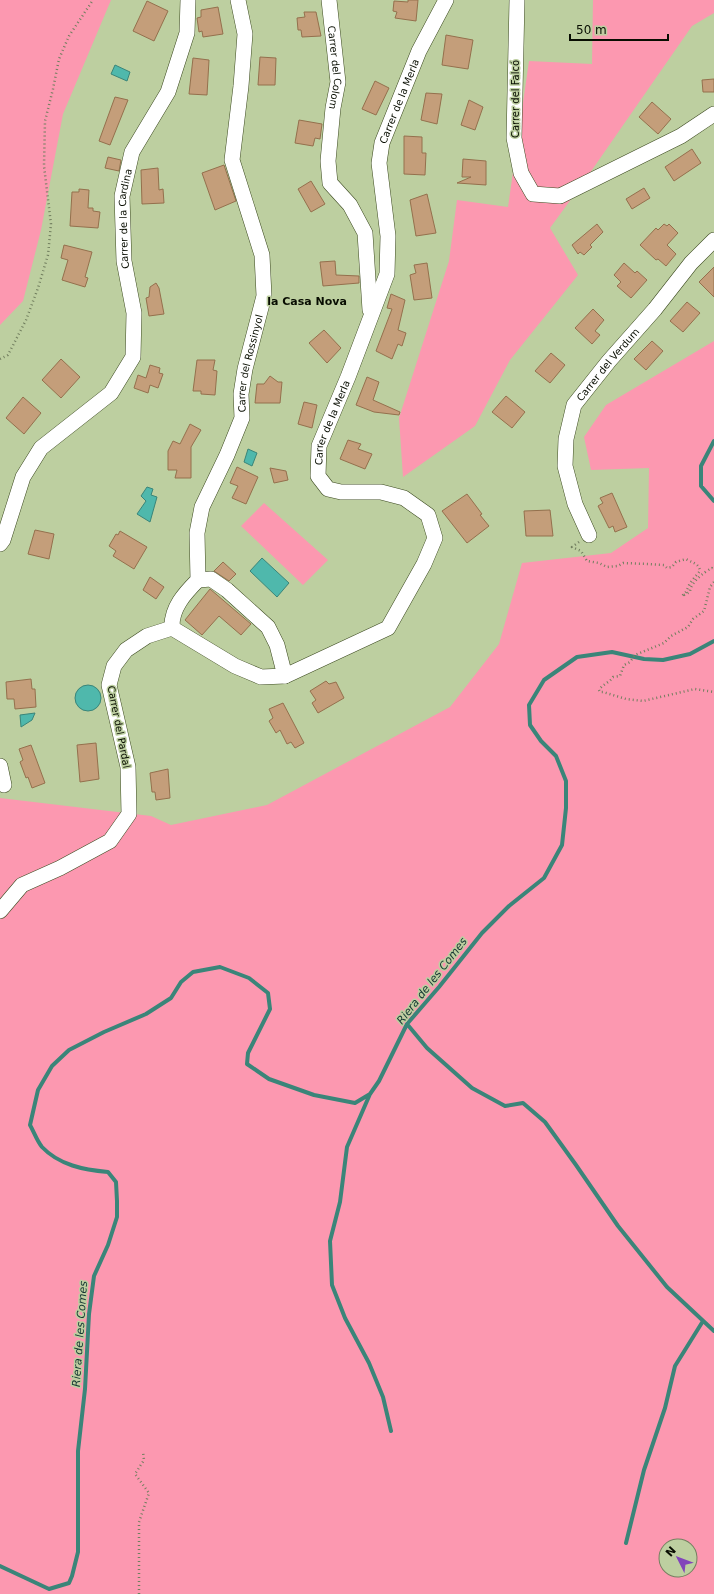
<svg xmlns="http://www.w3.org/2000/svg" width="714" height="1594" font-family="'DejaVu Sans',sans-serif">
  <rect width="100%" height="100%" fill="#bdcfa0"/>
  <!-- green -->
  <path fill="#fc98b0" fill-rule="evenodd" d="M0,0H111L63,114L41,230L23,301L0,325Z
    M593,0H714V13L692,26L585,180L550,228L578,275L510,360L475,426L403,477L399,418L449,261L457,200L508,207L529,61L592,64Z
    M714,341V1594H0V798L151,816L171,825L267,805L450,707L499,644L522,563L611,553L648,528L649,468L591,470L584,437L606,405ZM666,1546H690V1570H666Z
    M264,503L328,560L303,585L241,526Z"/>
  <!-- water -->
  <path fill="#4fb8ac" stroke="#3a8579" d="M115,65L130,72L127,81L111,74Z
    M248,449L257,453L252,466L244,462Z
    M147,487L153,489L151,495L157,497L150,522L137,514L146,501L141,496Z
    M262,558L289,583L277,597L250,571Z
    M75 698a13 13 0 1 1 26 0a13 13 0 1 1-26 0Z
    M35,713L32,720L21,727L20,715Z"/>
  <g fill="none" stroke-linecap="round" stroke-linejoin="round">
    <!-- stream -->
    <path stroke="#3a8579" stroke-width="4" d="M714,441L701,466V486L714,501
      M407,1024L427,1048L472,1088L505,1106L523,1103L545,1122L576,1165L618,1226L667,1287L714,1331
      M370,1094L347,1147L340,1202L330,1241L332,1285L345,1318L369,1363L383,1397L391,1431
      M626,1543L644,1470L665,1408L675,1366L703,1321
      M0,1566L49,1589L69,1583L72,1576L78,1552V1451L85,1389L89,1314L94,1276L108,1245L117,1217V1201L116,1182L108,1172C84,1170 59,1165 42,1147C37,1141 34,1132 30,1125L38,1090L52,1066L69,1050L104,1032L146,1014L171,998L181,982L193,972L220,967L249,978L268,993L270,1009L248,1053L247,1064L269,1079L314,1095L355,1103L370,1094L379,1081L407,1024L439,987L482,933L509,906L544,878L562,845L566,808V781L556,756L541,741L530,725L529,705L544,680L577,657L612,652L644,659L663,660L690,654L714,641"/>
  </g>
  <!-- building -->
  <path fill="#c49e7a" stroke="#94704d" d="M408,0H418L416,21L395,18L397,12L393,11L394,1L408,2Z
    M147,1L168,11L154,41L133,31Z
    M218,7L223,34L203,37L202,31L199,32L197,18L201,17V10Z
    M304,12H316L321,36L302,37L301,30H298L297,18L305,17Z
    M446,35L473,40L468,69L442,65Z
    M260,57L276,58L275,85H258Z
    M193,58L209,60L207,95L189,94Z
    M714,79V92H703L702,80Z
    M375,81L389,88L376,115L362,109Z
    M426,93L442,94L437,124L421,120Z
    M115,97L128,100L110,145L99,141Z
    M469,100L483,107L475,130L461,125Z
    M652,102L671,119L658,134L639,117Z
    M299,120L322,124L320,139L315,138L313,146L295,143Z
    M404,136L422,137V153H426L425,175L404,174Z
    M692,149L701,163L674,181L665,167Z
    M108,157L121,160L119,171L105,168Z
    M463,159L486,161V185L457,183L471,177H462Z
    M224,165L236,201L215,210L202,173Z
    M158,168L159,190L163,189L164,203L142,204L141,170Z
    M311,181L325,204L311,212L298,189Z
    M644,188L650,198L632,209L626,199Z
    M79,189L89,190L88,208H93V211L100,212L98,228L70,226L72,192H79Z
    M427,194L436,233L416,236L410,200Z
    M597,224L603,232L590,245L592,247L584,255L580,252L578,254L572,245Z
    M664,224L667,226L669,224L678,233L667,245L676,254L666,266L658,259L656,260L640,245L656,228L658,230Z
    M64,245L92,252L85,277L88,278L85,287L62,280L68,260L61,258Z
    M335,261L336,275L359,276V283L323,286L320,262Z
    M427,263L432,298L414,300L410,275L416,273L414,265Z
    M624,263L635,273L637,271L647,280L631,298L617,286L621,282L614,275Z
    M714,267V297L699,282Z
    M156,283L159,288L164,314L149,316L146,298L149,297L150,287Z
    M391,294L405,300L398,330L406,333L402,346L398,344L392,359L376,351L392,309L387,308Z
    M687,302L700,313L683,332L670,321Z
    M593,309L604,320L595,331L600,335L592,344L575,328Z
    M324,330L341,348L327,363L309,343Z
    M652,341L663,351L646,370L634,359Z
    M551,353L565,365L550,383L535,371Z
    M61,359L80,377L61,398L42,380Z
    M197,360H215L213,370L217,371L215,395L201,394V391H193Z
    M150,365L160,368L159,373L163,374L158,388L150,385L148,393L134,388L138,375L146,378Z
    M270,376L278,382H282L280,403H255L257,384H264Z
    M367,377L379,382L373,400L400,412L399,415L374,412L356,405Z
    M506,396L525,412L512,428L492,412Z
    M23,397L41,413L24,434L6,418Z
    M304,402L317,405L312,428L298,424Z
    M190,424L201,430L191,447V478H175L177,470H168V451L173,441L180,444Z
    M348,440L361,444L358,449L372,454L365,469L340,459Z
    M237,467L258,477L246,504L232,498L238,486L230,483Z
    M270,468L286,471L288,480L274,483Z
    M612,493L627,527L615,532L613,526L609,528L598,506L603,503L600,498Z
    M467,494L482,514L480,515L489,526L467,543L442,511Z
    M550,510L553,536H526L524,511Z
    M35,530L54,534L49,559L28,554Z
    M120,531L147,547L134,569L113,556L116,551L109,546L116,534L118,535Z
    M223,562L236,574L229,581L214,571Z
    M150,577L164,587L156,599L143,590Z
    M210,589L251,624L241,635L219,616L202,635L185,620Z
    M31,679L32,689H35L36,707L15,709L14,699H7L6,682Z
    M326,681L329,684L336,682L344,698L318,713L312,703L316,700L310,691Z
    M283,703L304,743L295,748L291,742L287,744L280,730L276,733L269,721L273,718L269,709Z
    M96,743L99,779L80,782L77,745Z
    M31,745L45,783L32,788L28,777L26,778L20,762L23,760L19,749Z
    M168,769L170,798L156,800L155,792H152L150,773Z"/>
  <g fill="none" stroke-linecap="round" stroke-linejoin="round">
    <defs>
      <g id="street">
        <path id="s1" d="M329,0L338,82L333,108L328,161L330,183L350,205L365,233L370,310"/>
        <path d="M517,0L514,138L521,173L533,194L560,196L681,136L714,114"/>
        <path id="s2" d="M589,535L575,504L565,466L566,439L574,405L609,361L655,309L691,263L714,240"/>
        <path id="s3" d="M0,544L3,540L23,477L41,448L111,393L133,357L134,313L124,261L122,196L132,152L168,92L187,33L188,0"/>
        <path d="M198,580L211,579L227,590L268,627L277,645L285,676"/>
        <path id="s4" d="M172,628L235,666L261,677L285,676L388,628L424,564L435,538L428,515L404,498L381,492H341L328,489L318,476L319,446L348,377L387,274L388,236L379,163L382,143L419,51L446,0"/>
        <path id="s5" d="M172,628C171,608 185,593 198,580L197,533L202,507L227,455L242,418L241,394L245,369L264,296L262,255L232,160L241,86L245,34L238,0"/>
        <path d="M0,766L4,785"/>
        <path d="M0,911L22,885L60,868L110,841L129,814L128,767L109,685L114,666L126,650L147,636L172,628"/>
      </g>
    </defs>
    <!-- street casing -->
    <use href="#street" stroke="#3b491f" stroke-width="16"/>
    <!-- path -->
    <path stroke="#717e5e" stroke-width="2.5" stroke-dasharray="1 3" stroke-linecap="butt" d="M0,359L8,355L26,320L38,288L48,255L51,224L44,166L45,121L53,89L59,59L69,36L93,0
      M579,542L572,547L581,551L587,561L599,563L607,567L618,566L623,563L647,564L664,565L667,568L672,567L676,562L686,559C692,563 699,563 700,571L690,583L686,592L682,596L690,592C690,583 704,572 712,568L714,569
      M714,582L710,587L704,611L693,619L688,627L671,636L664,643L635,655L630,662L624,665L620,676L613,677C609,683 603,684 599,690L600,692H603L626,699L643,701L695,689L714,692
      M139,1594V1522L149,1493L135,1474L144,1460L143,1452"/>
    <!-- street -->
    <use href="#street" stroke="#fff" stroke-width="15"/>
  </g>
  <g text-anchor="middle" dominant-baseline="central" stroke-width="3" stroke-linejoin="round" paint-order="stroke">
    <!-- street labels -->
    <g font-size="10" fill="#080d01" stroke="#bdcfa0">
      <text stroke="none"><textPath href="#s1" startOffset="68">Carrer del Colom</textPath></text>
      <text transform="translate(515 99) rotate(-90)">Carrer del Falcó</text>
      <text stroke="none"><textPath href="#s4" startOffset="880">Carrer de la Merla</textPath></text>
      <text stroke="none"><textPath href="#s3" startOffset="376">Carrer de la Cardina</textPath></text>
      <text stroke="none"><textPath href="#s5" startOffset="283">Carrer del Rossinyol</textPath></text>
      <text stroke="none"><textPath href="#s2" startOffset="188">Carrer del Verdum</textPath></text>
      <text stroke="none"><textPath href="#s4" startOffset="544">Carrer de la Merla</textPath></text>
      <text transform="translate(119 727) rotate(79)">Carrer del Pardal</text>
    </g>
    <!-- neighbourhood labels -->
    <g font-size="11" font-weight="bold" fill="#080d01" stroke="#bdcfa0">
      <text x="307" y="301">la Casa Nova</text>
    </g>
    <!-- water labels -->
    <g font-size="11" font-style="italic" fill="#163633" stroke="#bdcfa0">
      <text transform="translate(432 981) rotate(-52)">Riera de les Comes</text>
      <text transform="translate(80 1334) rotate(-86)">Riera de les Comes</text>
    </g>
  </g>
  <!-- north arrow -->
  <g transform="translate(678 1558) rotate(312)"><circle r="19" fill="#bdcfa0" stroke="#758160"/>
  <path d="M0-3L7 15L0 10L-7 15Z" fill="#8244ba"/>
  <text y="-6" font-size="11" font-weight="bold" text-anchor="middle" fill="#080d01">N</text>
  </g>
  <!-- scale -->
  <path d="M570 34v6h98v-6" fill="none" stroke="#080d01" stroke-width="2"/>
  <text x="576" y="34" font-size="12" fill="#080d01" stroke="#bdcfa0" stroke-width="3" paint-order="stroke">50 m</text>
</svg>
